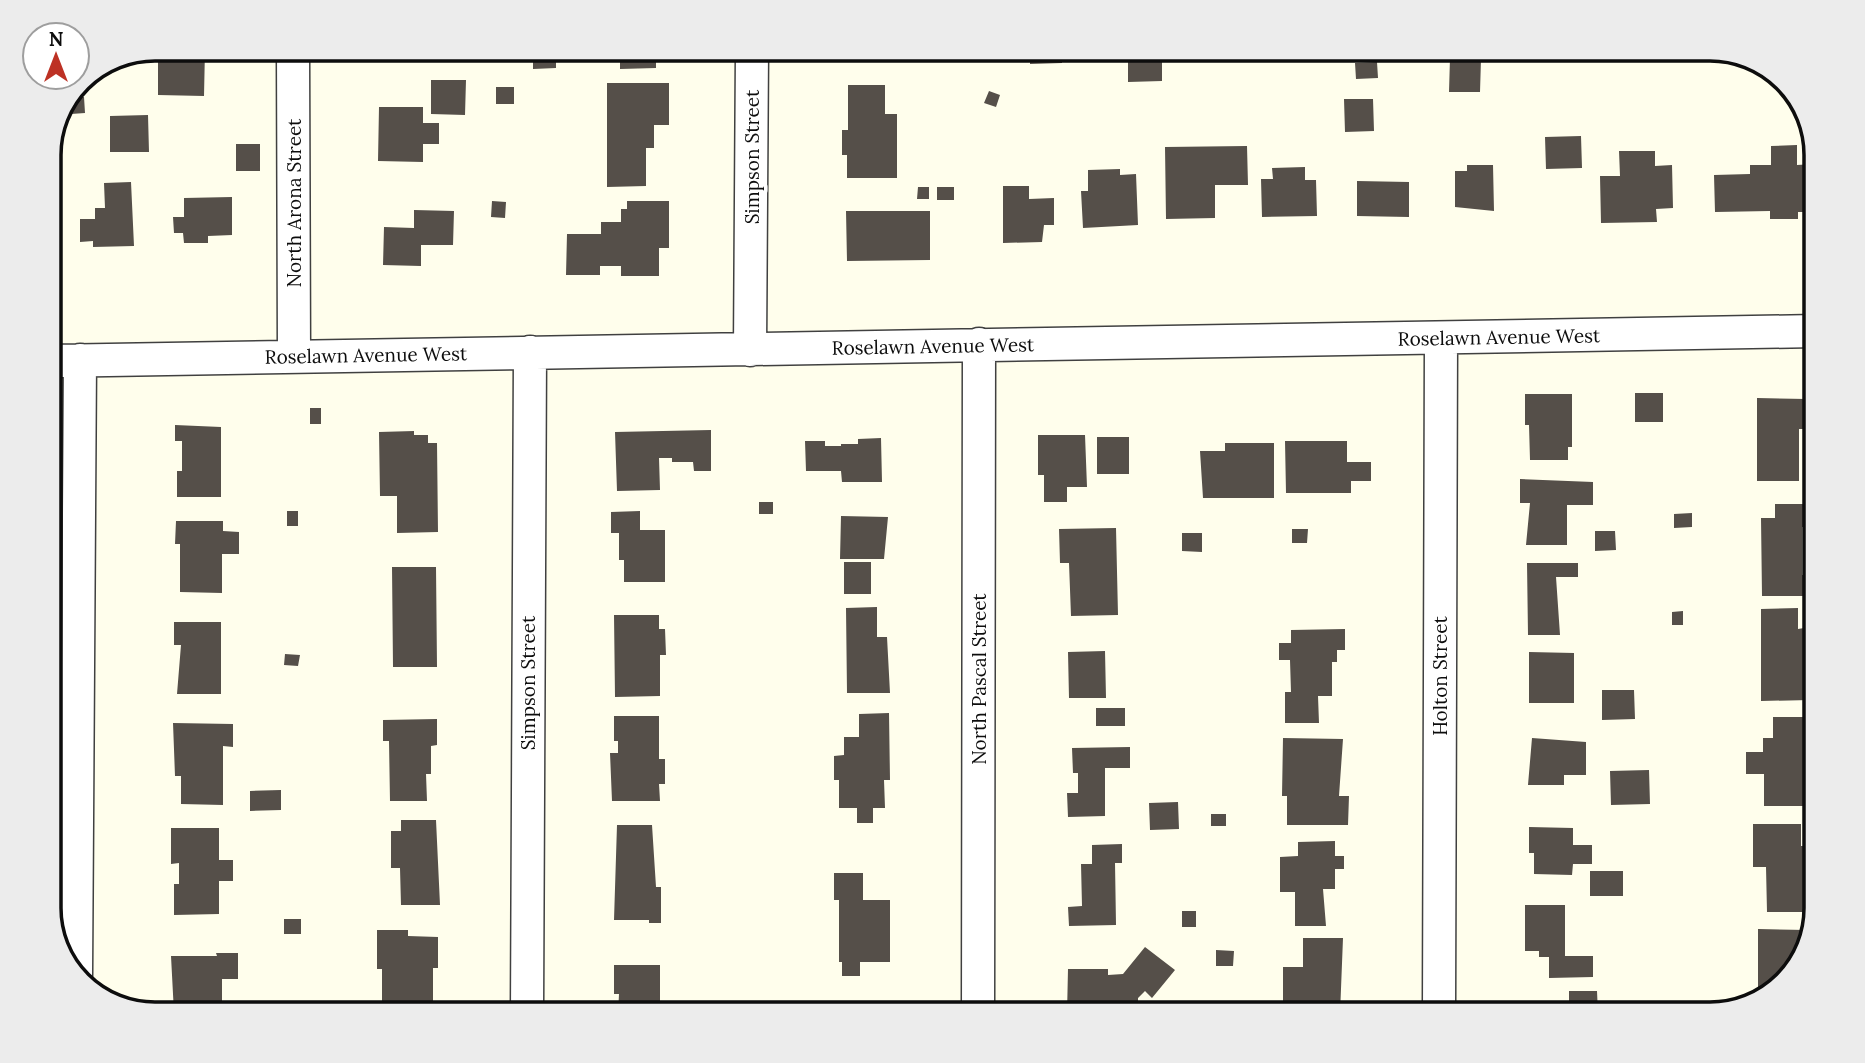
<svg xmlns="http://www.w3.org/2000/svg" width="1865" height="1063" font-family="Lora,serif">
  <rect width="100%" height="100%" fill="#fffeec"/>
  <!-- building -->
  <path fill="#554f49" d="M158,49H205L204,96L158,95Z
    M533,49H556V68L533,69Z
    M620,49H656V68L620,69Z
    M845,49H899L898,62L845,61Z
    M1030,49H1062V63L1030,64Z
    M1128,49H1162V81L1128,82Z
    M1445,49H1471V54H1445Z
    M1697,52H1706V61H1697Z
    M1450,58L1481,59L1480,92H1449Z
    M1377,62L1378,78L1356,79L1355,63Z
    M431,80H466L465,115L431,114Z
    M607,83H669V125H654V148H646V186L607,187Z
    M848,85H885V114H897V178H847V155H842V130H848Z
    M496,87H514V104H496Z
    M989,91L1000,95L996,107L984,103Z
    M72,97H84L85,113L71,114Z
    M1344,99H1373L1374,131L1345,132Z
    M379,107H423V123H439V144H423V162L378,161Z
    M148,115L149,152H110V116Z
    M1581,136L1582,168L1546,169L1545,137Z
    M236,144H260V171H236Z
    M1797,145V165L1814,164L1815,212H1798V219H1770V211L1715,212L1714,175L1750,174V165H1771V146Z
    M1247,146L1248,185H1215V218L1166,219L1165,147Z
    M1619,151H1655V166L1672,165L1673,208L1656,209L1657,222L1601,223L1600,176H1620Z
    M1467,165H1493L1494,211L1455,207V171H1467Z
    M1305,167V180H1316L1317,216L1262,217L1261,179H1273L1272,168Z
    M1120,169V175L1136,174L1138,225L1083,228L1081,191H1088V170Z
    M1357,181L1409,182V217L1357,216Z
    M131,182L134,246L93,247V241L80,242V219H95V208H105L104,183Z
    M1003,186H1029V199L1054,198V225H1044L1042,242L1003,243Z
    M918,187H929V199H917Z
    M937,187H954V200H937Z
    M232,197V235L208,236V243H184L183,233H174L173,217H184V198Z
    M492,201L506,202L505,218L491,217Z
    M627,201H669V248H659V276H621V266H600V275H566L567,234H601V222H621V209H627Z
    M414,210L454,211L453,245H421V266L383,265L384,227L414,228Z
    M846,211H930V260L847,261Z
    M1635,393H1663V422H1635Z
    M1525,394H1572V447H1568V460H1530L1529,425H1525Z
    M1757,398L1806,399V429H1799V481H1757Z
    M310,408H321V424H310Z
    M175,425L221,427V497H177V471H182V441H175Z
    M711,430V471H694L693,462H672V458H659L660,490L617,491L615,432Z
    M414,431V435H428V443H437L438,532L397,533V496H380L379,432Z
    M1038,435H1085L1087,487H1067V502H1044V475H1038Z
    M1097,437H1129V474H1097Z
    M881,438L882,482H842L841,471H806L805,441H825V446H841V444H858V439Z
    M1285,441H1347V462H1371V481H1351V493H1286Z
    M1225,443H1274V498H1203L1200,451H1225Z
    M1520,479L1593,482V505H1567V545H1526L1530,503H1520Z
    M759,502H773V514H759Z
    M1775,504H1807V527H1802V575H1807V596H1762L1761,518H1775Z
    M287,511H298V526H287Z
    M640,511V530H665V582H624V560H619V533H611V512Z
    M1692,513V527L1674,528V514Z
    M841,516L888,517L884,559H840Z
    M176,521H223V531L239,532V554H222V593L180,592V544H175Z
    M1116,528L1118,615L1071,616L1069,563H1060L1059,529Z
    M1292,529H1308L1307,543H1292Z
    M1595,531H1615L1616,550L1595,551Z
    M1182,533H1202V552L1182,551Z
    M844,562H871V594H844Z
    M1527,563H1578V577H1556L1560,635H1528Z
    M392,567H436L437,667H393Z
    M877,607V637H887L890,693H847L846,608Z
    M1798,608V629L1804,628V652H1810V700L1761,701V609Z
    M1683,611V625H1672V612Z
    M614,615H659V629H665L666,655H660V696L615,697Z
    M174,622H221V694H177L181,645H174Z
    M1345,629V650H1337V662H1332V696H1318L1319,723H1285V692H1291L1290,660H1279V643H1291V630Z
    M1105,651L1106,698H1069L1068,652Z
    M1529,652L1574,653V703H1529Z
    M285,654L300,655L298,666L284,665Z
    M1602,690H1634L1635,719L1602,720Z
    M1096,708H1125V726H1096Z
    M889,713L890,780H884L885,808H873V823H857V808H839V780H834V756L844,755V737H859V714Z
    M614,716H659V759H665V784H659L660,801H612L610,753H618V741H614Z
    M1773,717H1808L1809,806H1764V774H1746V752H1763V738H1773Z
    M437,719V745L431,746V774H426L427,801H390L389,741H383V720Z
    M173,723L233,724V747L223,746V805L181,804V776H175Z
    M1283,738L1343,739L1339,796H1349L1348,825H1287V796H1282Z
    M1532,738L1586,742V775H1564V785H1528Z
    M1130,747V768H1105V816L1068,817L1067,793H1078V773H1073L1072,748Z
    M1649,770L1650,804L1611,805L1610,771Z
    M281,790V810L250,811V791Z
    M1178,802L1179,829L1150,830L1149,803Z
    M1211,814H1226V826H1211Z
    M401,820H436L440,905H401L400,868H391V831H401Z
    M1753,824H1801V846H1806V912H1767L1766,867H1753Z
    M617,825H652L656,887H661V923H649V920H614Z
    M1529,827L1573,828V845H1592V864H1573L1572,875L1534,874V853H1529Z
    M171,828H219V860H233V881H219V914L174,915V884H179V863L171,864Z
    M1335,841V856H1344V869H1335V889H1323L1326,926H1295V892H1280V857L1298,856V842Z
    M1122,844V863H1115L1116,925L1069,926L1068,907L1082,906L1081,864H1092V845Z
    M1590,871H1623V896H1590Z
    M834,873H863V900H890V962H860V976H842V962H839V900H834Z
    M1525,905H1565V956H1593V977L1549,978V957H1539V951H1525Z
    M1182,911H1196V927H1182Z
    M284,919H301V934H284Z
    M1758,929L1806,930V947L1802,960L1763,1000L1746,1004V995H1758Z
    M377,930H408V936L438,937V968H433V1014H382V969H377Z
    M1303,938H1343L1340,1014H1301V1006H1283V967H1303Z
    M1145,947L1175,970L1152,998L1145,991L1138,998V1004H1164V1014H1067L1068,969H1108V975L1123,974Z
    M1216,950L1234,951L1233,966H1216Z
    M216,953H238V979H222V1014L174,1013L171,956H217Z
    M614,965H660V1002H674V1014H618L619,994H614Z
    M1569,991H1597L1598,1014H1569Z"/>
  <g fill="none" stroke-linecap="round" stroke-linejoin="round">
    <defs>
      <path id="minor" d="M293,49L294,357
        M750,350L752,49
        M49,361L1816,331
        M76,975L80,360
        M527,1014L530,352
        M978,1014L979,344
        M1439,1014L1441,338"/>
    </defs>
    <!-- minor casing -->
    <use href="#minor" stroke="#404040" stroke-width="35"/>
    <!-- minor -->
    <use href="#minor" stroke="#fff" stroke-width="32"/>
  </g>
  <g text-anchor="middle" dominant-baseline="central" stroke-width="7" stroke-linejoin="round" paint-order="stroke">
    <!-- street labels -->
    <g font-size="19" fill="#0d0d0d" stroke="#fff">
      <text transform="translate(752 157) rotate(-90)">Simpson Street</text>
      <text transform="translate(294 203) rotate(-90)">North Arona Street</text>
      <text transform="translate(1499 337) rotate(-1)">Roselawn Avenue West</text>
      <text transform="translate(933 346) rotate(-1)">Roselawn Avenue West</text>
      <text transform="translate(366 355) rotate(-1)">Roselawn Avenue West</text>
      <text transform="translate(1440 676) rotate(-90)">Holton Street</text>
      <text transform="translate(979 679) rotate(-90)">North Pascal Street</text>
      <text transform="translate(528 683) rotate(-90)">Simpson Street</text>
    </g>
  </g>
  <!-- crop -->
  <path d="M0 0H1865V1063H0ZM155 61H1710A94 94 0 0 1 1804 155V908A94 94 0 0 1 1710 1002H155A94 94 0 0 1 61 908V155A94 94 0 0 1 155 61Z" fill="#ececec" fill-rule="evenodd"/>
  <path fill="none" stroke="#0d0d0d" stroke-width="3.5" d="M155 61H1710A94 94 0 0 1 1804 155V908A94 94 0 0 1 1710 1002H155A94 94 0 0 1 61 908V155A94 94 0 0 1 155 61Z"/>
  <!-- north arrow -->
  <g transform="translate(56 56)"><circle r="33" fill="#ffffff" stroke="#9e9e9e" stroke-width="2"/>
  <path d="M0-5L12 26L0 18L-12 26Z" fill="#bd3124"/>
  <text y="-10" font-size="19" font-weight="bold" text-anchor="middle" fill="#0d0d0d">N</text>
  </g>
</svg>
